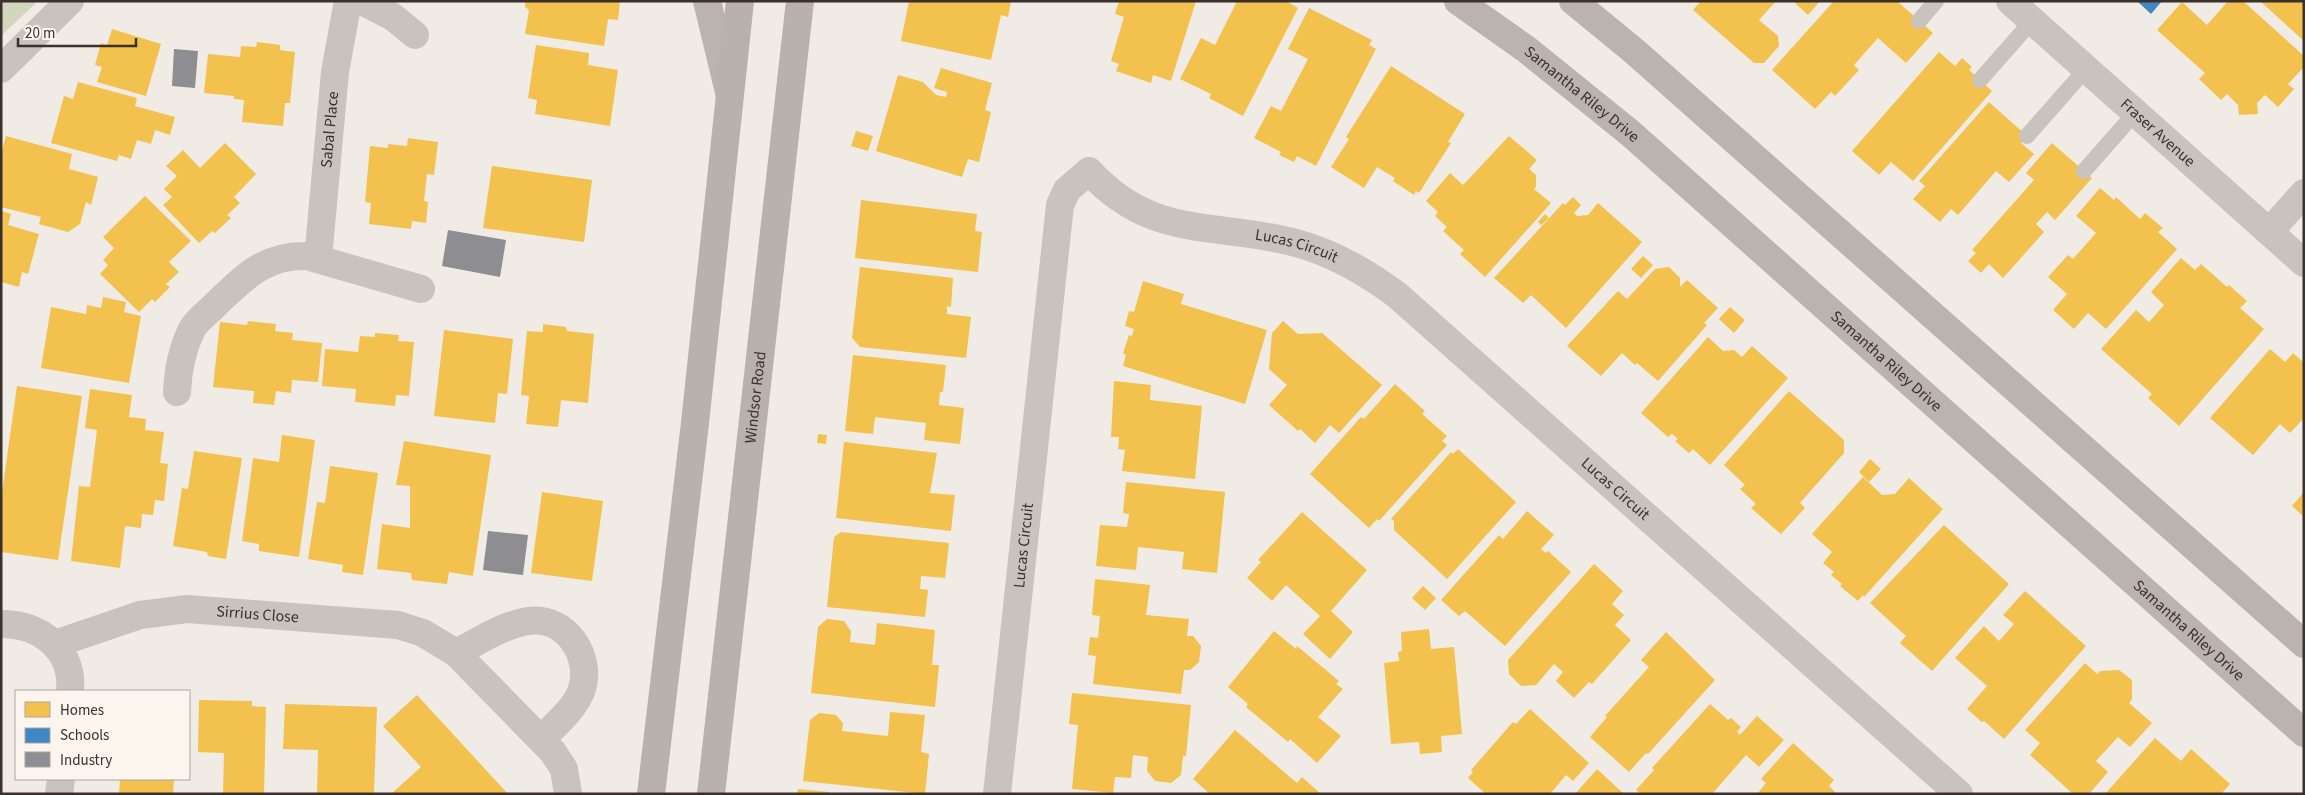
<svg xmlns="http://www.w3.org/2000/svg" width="2305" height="795" font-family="'Source Sans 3',sans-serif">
  <rect width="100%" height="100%" fill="#f0ebe5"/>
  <!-- green -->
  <path fill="#d1d6bf" d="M1,1H38L1,36Z"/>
  <!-- homes -->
  <path fill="#f2c14e" d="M525,1H620L618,20L608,19L604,46L525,34L529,10L525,7Z
    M909,1H1011L1008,17L1001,15L991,60L901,41Z
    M1119,1H1196L1171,81L1153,75L1151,83L1116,71L1119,64L1111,61L1124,17L1115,14Z
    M1237,1H1286L1298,8L1243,116L1209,98L1211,94L1180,79L1201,38L1215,45Z
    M1701,1H1776L1759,20L1778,36L1779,46L1764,63H1754L1693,10Z
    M1793,1H1820L1808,15Z
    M1834,1H1897L1933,33L1906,63L1878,38L1854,65L1859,70L1835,96L1831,92L1815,109L1772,70Z
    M2228,1H2243L2304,56V67L2288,84L2294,89L2278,107L2265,95L2257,103L2258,114L2239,115L2238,105L2227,94L2221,100L2199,79L2205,73L2157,30L2182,2L2207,25Z
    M2260,1H2304V41Z
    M1309,8L1372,40L1369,45L1376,49L1316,166L1297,156L1294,162L1279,155L1281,152L1254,138L1271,106L1281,111L1308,59L1288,49Z
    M112,29L161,44L146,96L97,82L102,67L95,65L101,43L107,45Z
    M257,42L280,45V50L295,52L290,103H285L283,126L242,122L244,100L234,99V96L204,93L208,54L240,57L241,46L256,47Z
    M536,45L589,53L588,65L618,70L610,126L535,114L537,100L528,98Z
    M1939,52L1955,66L1962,58L1972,67L1969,70L1992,91L1913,181L1891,162L1879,175L1852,151Z
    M1391,66L1465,114L1448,142L1451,143L1419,193L1416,191L1414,195L1393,181L1395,178L1377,167L1364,188L1331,167L1349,139L1346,137Z
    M941,68L992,83L985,110L991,112L979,162L968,159L962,177L876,151L898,75L923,82L936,95L946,97L947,92L934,88Z
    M78,82L137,98L135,106L175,117L170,135L155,130L151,144L137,140L131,159L119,155L117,161L51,143L64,96L73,99Z
    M1989,102L2027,136L2021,143L2034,154L2009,182L1996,171L1958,215L1951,209L1940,222L1913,199L1925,186L1919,181Z
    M856,131L873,136L868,151L851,146Z
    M6,136L72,154L69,169L98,177L91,205L86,202L80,224L68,232L39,224L41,217L1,207V154Z
    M1509,136L1537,160L1529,169L1536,175V187L1534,189L1551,203L1485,277L1460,254L1464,250L1443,231L1447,227L1435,216L1438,212L1426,201L1450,173L1463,185Z
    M408,138L438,142L434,175L427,174L424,201L428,202L426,223L412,221L411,229L369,224L371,203L365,202L370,146L388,148V144L407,146Z
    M225,143L256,174L234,197L240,203L227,215L231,218L215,233L212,231L199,243L163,205L172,197L164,189L177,176L166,166L183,150L200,168Z
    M2052,143L2092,178L2055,220L2047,212L2036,224L2044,232L2003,278L1989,264L1981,273L1968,261L1976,253L1972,250L2034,180L2026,173Z
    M492,166L592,180L584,242L483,228Z
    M2100,188L2114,200L2116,197L2140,219L2145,213L2163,228L2158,232L2177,249L2106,329L2088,313L2074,329L2053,310L2067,294L2048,277L2068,255L2073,259L2096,233L2076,216Z
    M145,196L191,241L169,262L179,272L166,284L170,287L155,302L152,299L139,312L100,274L108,265L103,260L114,248L103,237Z
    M1573,197L1581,205L1574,213L1577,216L1588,215L1598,203L1642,242L1566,328L1531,295L1523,303L1494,278L1563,203L1565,205Z
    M861,200L977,214L975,231L982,232L978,272L855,258Z
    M1,211L11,214L8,225L39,234L28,274L22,272L19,287L1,282Z
    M1545,214L1549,218L1541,225L1538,222Z
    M1643,256L1653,265L1641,278L1631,269Z
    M2181,258L2195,270L2201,264L2227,287L2229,285L2247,301L2240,308L2264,329L2179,426L2148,398L2152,394L2101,349L2136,310L2149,322L2164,305L2151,292Z
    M860,267L953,278L951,307L947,306V314L971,317L966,358L860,347L852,338Z
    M1669,267L1680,278V287L1687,280L1718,308L1704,323L1707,325L1658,381L1637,363L1635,365L1622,353L1601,376L1567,346L1618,291L1627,299L1655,269Z
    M1143,281L1184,294L1181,304L1267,330L1245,404L1123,366L1126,355L1123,353L1129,335L1132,336L1134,329L1125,326L1129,311L1134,312Z
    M103,297L126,302L124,312L141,316L129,383L41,368L51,307L86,314L87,305L101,308Z
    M1730,307L1745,320L1734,333L1719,319Z
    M248,321L276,324L275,331L293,333L292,340L322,343L318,382L292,380L291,393L276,391L274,405L253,403L254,391L213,387L220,322L247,325Z
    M1283,321L1298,334L1322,333L1382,385L1339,433L1330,425L1315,443L1300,429L1298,431L1269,405L1287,385L1269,369L1272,333Z
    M543,324L566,327L567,331L594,334L588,403L561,400L558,427L526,424L529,396L521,395L527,331L543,332Z
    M444,330L513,339L507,394L498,393L495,423L434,416Z
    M375,333L399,335L398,341L414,342L409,396L396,395L395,406L355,402L356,389L322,386L325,349L358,352L360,336L375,337Z
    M1708,337L1723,351L1734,350L1742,357L1752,346L1788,378L1710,465L1693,449L1689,453L1675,441L1678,439L1672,434L1668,437L1641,413Z
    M2270,349L2285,362L2293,353L2304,363V418L2290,433L2280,424L2253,455L2210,418Z
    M853,355L946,365L943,392H940L939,405L964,408L960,444L924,440L926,423L875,417L873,434L845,431Z
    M1114,381L1151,385L1150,400L1202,406L1195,479L1122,471L1125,450L1118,449L1119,437H1111Z
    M1395,384L1425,411L1422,414L1447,436L1442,441L1447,445L1379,521L1377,519L1369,528L1310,474L1361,417L1364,419Z
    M17,386L82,396L58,560L1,552V500Z
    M90,389L132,395L129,417L146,419L145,430L164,432L160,463L168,464L164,501L155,500L153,515L142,514L141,528L125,526L120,568L71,561L79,486L90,487L97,430L85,428Z
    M1789,391L1844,440V453L1800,503L1805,508L1781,534L1751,508L1756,504L1740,489L1745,485L1724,465Z
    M818,434L827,435L826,444L817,443Z
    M282,435L315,440L299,557L259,551V544L242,541L253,458L279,462Z
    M404,441L491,455L473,576L449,572L447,584L412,580L411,573L377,569L382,524L410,528V486L396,485Z
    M844,442L937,453L930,493L955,495L951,531L836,518Z
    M1458,449L1516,502L1447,579L1394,530V521L1391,519L1451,452L1453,454Z
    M194,451L242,458L226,559L208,556L207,552L173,546L182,488L188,489Z
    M1870,459L1881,469L1869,482L1859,472Z
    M330,466L378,473L363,575L342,572L343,565L308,559L317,502L325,503Z
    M1863,477L1882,495L1895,494L1909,478L1943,509L1864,597L1863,595L1858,601L1840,586L1842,584L1831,575L1834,572L1823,563L1832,552L1812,534Z
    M1126,482L1225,492L1217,573L1182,569L1184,552L1138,547L1136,570L1096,566L1100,525L1127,527L1129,514L1123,513Z
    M542,492L603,501L592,581L531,573Z
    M2304,492V517L2292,506Z
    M1527,511L1554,535L1541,549L1546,553L1548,551L1571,572L1505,646L1465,611L1459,616L1441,600L1499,535L1503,539Z
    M1302,512L1367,570L1331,611L1353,632L1330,659L1303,634L1320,616L1286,585L1272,601L1247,578L1261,562L1258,560Z
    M1944,525L2009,584L1932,671L1900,643L1906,636L1870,603Z
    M841,532L949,543L945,578L921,576L920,589L928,590L925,617L827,607L834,537Z
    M1594,564L1623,591L1612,604L1624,615L1615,625L1631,640L1592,684L1589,682L1574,698L1556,681L1563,672L1554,664L1536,685L1521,686L1509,674L1508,660Z
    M1095,579L1150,585L1146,615L1189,619L1187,636H1193L1201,646L1199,662L1190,670H1184L1181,694L1093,684L1096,656L1088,655L1090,637L1098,638L1100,616L1092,615Z
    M1423,586L1436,598L1425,610L1412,598Z
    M2025,591L2086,646L2004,739L1984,721L1982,722L1967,709L1987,686L1955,658L1984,626L1999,641L2014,624L2003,615Z
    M827,619L844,621L851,631L850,642L875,645L877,623L935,630L932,665H939L935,707L811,693L818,627Z
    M1429,629L1431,649L1454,647L1462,734L1441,736L1442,752L1420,754L1419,742L1391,744L1384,663L1399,661L1398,652L1402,651L1401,632Z
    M1274,631L1296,649L1297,646L1339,681L1336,684L1343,689L1318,717L1341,736L1317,763L1290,739L1288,742L1246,707L1248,704L1228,687Z
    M1666,632L1715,680L1648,754L1646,753L1629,772L1590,737L1607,717L1605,716L1649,667L1641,660Z
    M2085,663L2097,674L2100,671L2119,670L2132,680V699L2129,703L2152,723L2130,747L2118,737L2096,761L2108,772L2089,794H2073L2030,755L2040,743L2025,730Z
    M1072,693L1191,705L1186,756H1183L1181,775L1171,783L1155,781L1147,771L1148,757L1133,755L1131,778L1115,777L1113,793L1072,789L1078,725L1069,724Z
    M417,695L508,794H391L421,767L383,726Z
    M199,700L252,701V706L266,707L264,794H223L224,753L198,752Z
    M285,704L377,707L374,794H317L318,750L283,749Z
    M1710,704L1728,720L1731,718L1741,727L1737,732L1740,735L1757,716L1784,740L1759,767L1746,755L1712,794H1641L1636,790L1654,770L1652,768Z
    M1530,709L1589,763L1573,781L1566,775L1550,794H1486L1468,778L1473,772L1471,770L1513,722L1516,724Z
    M890,712L925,715L921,752L929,754L925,794L803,781L810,720L819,713L836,715L843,723L842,731L888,736Z
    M1235,730L1297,783L1302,777L1321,794H1210L1193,779Z
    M2155,738L2181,761L2191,749L2230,784L2221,794H2105Z
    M1793,743L1834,780L1829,786L1837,794H1757L1766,783L1761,779Z
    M1597,769L1624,794H1575Z
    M120,779H174L173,794H119Z
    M798,789L829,792V794H797Z"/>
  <!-- schools -->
  <path fill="#3f88c5" d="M2137,1H2162L2151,14Z"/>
  <!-- industry -->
  <path fill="#8d8d92" d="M174,49L198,51L195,88L172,86Z
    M448,230L506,240L500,277L442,266Z
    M488,531L528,535L523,575L483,570Z"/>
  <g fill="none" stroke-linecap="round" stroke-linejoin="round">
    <!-- service -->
    <path stroke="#c9c3be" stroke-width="16" d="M1919,21L1936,1
      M1980,80L2032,21
      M2027,136L2086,69
      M2084,171L2135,113"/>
    <!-- minor -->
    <g stroke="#c9c3be" stroke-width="28">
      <path d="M362,1L393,17L415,35"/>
      <path id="s1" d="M2010,1L2304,263"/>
      <path d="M1,69L70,1"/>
      <path d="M2269,232L2304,193"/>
      <path id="s2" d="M318,259L335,72L348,1"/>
      <path d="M177,392C178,370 182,349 192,329C197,320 209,312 216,304C245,277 264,255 307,256L421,289"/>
      <path d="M1,624C40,624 74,649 70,691"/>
      <path id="s3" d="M55,644L140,615L187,609L398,625L423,633L456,653L553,752L564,769L568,794"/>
      <path d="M456,653C478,642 504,624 529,621C566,616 592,656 582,689C575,709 555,725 541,739"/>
      <path d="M59,794L61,779"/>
      <path id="s4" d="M997,794L1060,205L1067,190L1089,171C1153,241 1215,221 1296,243C1334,253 1366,272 1397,295L1959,794"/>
    </g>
    <!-- secondary -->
    <g stroke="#bab3ae" stroke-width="28">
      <path d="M707,1L729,92"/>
      <path id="s5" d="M1458,1L1526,49L1630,133L2304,733"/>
      <path d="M1573,1L1634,51L2304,644"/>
    </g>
    <!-- primary -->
    <g stroke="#b8b1ad" stroke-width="28">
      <path d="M651,794L695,423L740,1"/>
      <path id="s6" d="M711,794L800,1"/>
    </g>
  </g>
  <g text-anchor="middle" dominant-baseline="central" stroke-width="5" stroke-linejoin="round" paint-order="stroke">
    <!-- street labels -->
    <g font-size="16" fill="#3b302b" stroke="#fbf5ee">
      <text stroke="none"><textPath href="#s5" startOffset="155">Samantha Riley Drive</textPath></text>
      <text stroke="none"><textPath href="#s2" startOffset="130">Sabal Place</textPath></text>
      <text stroke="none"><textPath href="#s1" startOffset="198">Fraser Avenue</textPath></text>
      <text stroke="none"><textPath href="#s4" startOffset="864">Lucas Circuit</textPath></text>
      <text stroke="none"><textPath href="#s5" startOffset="560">Samantha Riley Drive</textPath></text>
      <text stroke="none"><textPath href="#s6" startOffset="399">Windsor Road</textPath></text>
      <text stroke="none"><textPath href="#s4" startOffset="1269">Lucas Circuit</textPath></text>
      <text stroke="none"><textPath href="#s4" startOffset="250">Lucas Circuit</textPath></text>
      <text stroke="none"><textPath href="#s3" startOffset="208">Sirrius Close</textPath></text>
      <text stroke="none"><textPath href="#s5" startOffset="965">Samantha Riley Drive</textPath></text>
    </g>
  </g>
  <!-- border -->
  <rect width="2305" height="795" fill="none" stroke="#3b302b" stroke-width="5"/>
  <!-- legend -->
  <rect x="15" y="690" width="175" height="90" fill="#fbf5ee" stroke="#aea6a0"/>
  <rect x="25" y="702" width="25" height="15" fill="#f2c14e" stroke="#aea6a0"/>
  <text x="60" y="715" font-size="15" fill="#3b302b">Homes</text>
  <rect x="25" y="728" width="25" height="15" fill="#3f88c5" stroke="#aea6a0"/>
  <text x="60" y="740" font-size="15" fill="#3b302b">Schools</text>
  <rect x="25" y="752" width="25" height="15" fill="#8d8d92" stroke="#aea6a0"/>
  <text x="60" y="765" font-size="15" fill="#3b302b">Industry</text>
  <!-- scale -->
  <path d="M18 38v8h118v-8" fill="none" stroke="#3b302b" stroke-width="2.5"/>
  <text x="25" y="38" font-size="15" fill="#3b302b" stroke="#fbf5ee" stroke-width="4" paint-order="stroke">20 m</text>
</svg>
